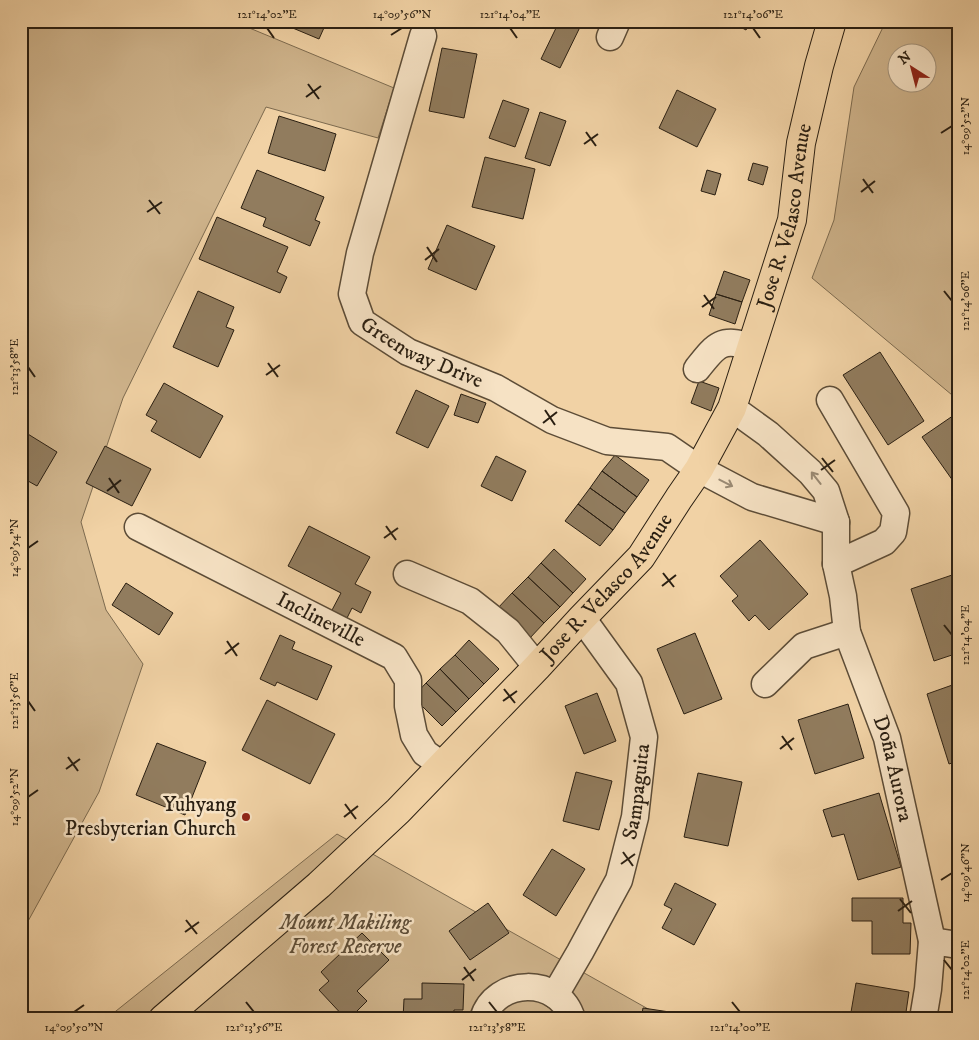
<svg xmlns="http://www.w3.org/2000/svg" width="979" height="1040" font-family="'IM FELL DW Pica',serif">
  <rect width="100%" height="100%" fill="#f1d2a5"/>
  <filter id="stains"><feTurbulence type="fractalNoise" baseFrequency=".004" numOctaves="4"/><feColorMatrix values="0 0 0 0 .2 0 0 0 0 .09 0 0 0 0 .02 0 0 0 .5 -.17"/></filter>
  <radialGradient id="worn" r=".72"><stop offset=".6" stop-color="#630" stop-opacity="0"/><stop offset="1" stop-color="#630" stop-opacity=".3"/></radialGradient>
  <!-- green -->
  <path fill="#cfb48c" stroke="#7c6a4f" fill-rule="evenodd" d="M21,21H248L247,27L394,88L378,138L266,107L123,398L81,522L106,610L143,664L99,792L21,934Z
    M886,21H958V400L812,278L834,220L854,87ZM896,52H926V82H896Z
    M337,834L666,1019H106Z"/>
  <!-- building -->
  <path fill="#917c5e" stroke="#2a1f12" d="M276,21H327L319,39Z
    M542,21H583L560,68L541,59L556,28Z
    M729,21H751L746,30Z
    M442,48L477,54L464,118L429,111Z
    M677,90L716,109L697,147L659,128Z
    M503,100L529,109L515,147L489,138Z
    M540,112L566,121L550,166L525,158Z
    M279,116L336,134L325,171L268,153Z
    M485,157L535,169L523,219L472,207Z
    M753,163L768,167L763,185L748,180Z
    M257,170L324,197L315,220L320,222L310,246L263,226L266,218L241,208Z
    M707,170L721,174L715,195L701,191Z
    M217,217L288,247L277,272L287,277L280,293L199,259Z
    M447,225L495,246L476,290L428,269Z
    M724,271L750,280L742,302L716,294Z
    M198,291L234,307L226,327L234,330L218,367L173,347Z
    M716,294L742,302L735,324L709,315Z
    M880,352L924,421L888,445L843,375Z
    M699,381L719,388L711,411L691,403Z
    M164,383L223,416L200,458L151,431L157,421L146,415Z
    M416,390L449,406L428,448L396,433Z
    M461,394L486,403L478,423L454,415Z
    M957,413L958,414V488L922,437Z
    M23,431L57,452L37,486L21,477V434Z
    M105,446L151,469L132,506L86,483Z
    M615,455L649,480L637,497L602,471Z
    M496,456L526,471L512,501L481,486Z
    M602,471L637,497L625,513L590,488Z
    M590,488L625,513L613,530L578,504Z
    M578,504L613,530L600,546L565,521Z
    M309,526L370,557L355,584L371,592L361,613L352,608L346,620L331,612L341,593L288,566Z
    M760,540L808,594L769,630L755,615L749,621L732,601L738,596L720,576Z
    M554,549L586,579L573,593L541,563Z
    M541,563L573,593L560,607L528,577Z
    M958,573V653L934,661L911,589Z
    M528,577L560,607L544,623L512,593Z
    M126,583L173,613L159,635L112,605Z
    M512,593L544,623L529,639L497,609Z
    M695,633L722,699L684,714L657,649Z
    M280,635L295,642L292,649L332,666L317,700L277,682L275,686L260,679Z
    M469,640L499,669L484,684L455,655Z
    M455,655L484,684L469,699L440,669Z
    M440,669L469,699L456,712L426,683Z
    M426,683L456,712L442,726L413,697Z
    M958,683V761L949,764L927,694Z
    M597,693L616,741L584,754L565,706Z
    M267,700L335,734L310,784L242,750Z
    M848,704L864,758L815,774L798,720Z
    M157,743L206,762L185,815L136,795Z
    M576,772L612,781L599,830L563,821Z
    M698,773L742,782L728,846L684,837Z
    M879,793L901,867L858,880L844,834L832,837L823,810Z
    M552,849L585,869L556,916L523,895Z
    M675,883L716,904L694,945L662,928L672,909L664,905Z
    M852,898H903V923H911L910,954H872V921H852Z
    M488,903L509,933L470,960L449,931Z
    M362,933L389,960L357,991L367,1001L349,1019H346L319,990L329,981L321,972Z
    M422,983L464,984L463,1010H454L453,1019H403L404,999H422Z
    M856,983L909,992L905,1019L850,1018Z
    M643,1008L683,1014L682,1019H641Z
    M284,1012L290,1019H276Z"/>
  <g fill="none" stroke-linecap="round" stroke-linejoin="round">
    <defs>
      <g id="minor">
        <path id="s1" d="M423,36L360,253L352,294L362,322L408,352L496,388L552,420L607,441L667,447L699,469L752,497L836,522"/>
        <path d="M610,37L617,21"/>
        <path d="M697,369C716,345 721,337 751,347"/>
        <path d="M830,400L896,513L893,532L884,542L836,564"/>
        <path id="s2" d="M732,408L768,434L810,472L826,491L836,522V564L843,596L847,632L887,738L932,941L928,989L923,1019"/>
        <path id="s3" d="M138,527L394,657L408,680V706L414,735L425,753L442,765"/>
        <path d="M407,574L470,601L508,631L537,667"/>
        <path d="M765,684L804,646L847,632"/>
        <path d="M932,941L958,945"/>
        <path id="s4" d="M555,995L580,952L619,880L635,817L644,737L629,683L582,618"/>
        <path d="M483,1019C495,977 560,976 572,1019"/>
      </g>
      <g id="major">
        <path id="s5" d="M163,1019L319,885L398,811L537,667L582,618L641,557L679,498L699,469L732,408L792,220L801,143L819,66L832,21"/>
      </g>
    </defs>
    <!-- minor casing -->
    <use href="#minor" stroke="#5c4c37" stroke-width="29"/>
    <!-- major casing -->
    <use href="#major" stroke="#2a1f12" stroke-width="30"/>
    <!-- minor -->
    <use href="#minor" stroke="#f6e2c4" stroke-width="26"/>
    <!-- major -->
    <use href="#major" stroke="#f1d2a5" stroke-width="28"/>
  </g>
  <!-- one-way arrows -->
  <defs><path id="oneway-shaft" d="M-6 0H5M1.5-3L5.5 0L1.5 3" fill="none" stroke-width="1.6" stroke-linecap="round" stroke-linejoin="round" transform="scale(1.25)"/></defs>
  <g stroke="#9a8a74">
    <use href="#oneway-shaft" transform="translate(816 478) rotate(-128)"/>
    <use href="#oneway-shaft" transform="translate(726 483) rotate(27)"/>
  </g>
  <!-- ticks -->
  <path fill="none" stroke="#2a1f12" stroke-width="2" d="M267,28L274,38M510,28L517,38M753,28L760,38M391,35L402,28M308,84L319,99M306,97L321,86M586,132L596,146M941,133L952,126M584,144L598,134M863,179L873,193M861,192L875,181M149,200L160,214M147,212L162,202M427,247L437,262M425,260L439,249M944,291L952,301M704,295L714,309M702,307L716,297M268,363L278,377M28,367L35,377M266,375L280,365M545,410L555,425M543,423L557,412M822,458L833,472M821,470L835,460M109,478L119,493M107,491L121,480M386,526L396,540M384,538L398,528M28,548L38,541M663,573L674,587M662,586L676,575M944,625L952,635M227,641L237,656M225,654L239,643M504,689L515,703M28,701L35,711M503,701L517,691M782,736L792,750M780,749L794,738M68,757L78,771M66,769L80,759M28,797L38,790M345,804L356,819M344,817L358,806M623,852L633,866M621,864L635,854M941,880L952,873M900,899L911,913M898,911L912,901M186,920L197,934M185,932L199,922M944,960L952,970M464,967L474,981M462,980L476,969M246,1002L254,1012M489,1002L497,1012M732,1002L740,1012M74,1012L84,1005"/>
  <!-- markers -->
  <circle fill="#8f2418" stroke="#f6e2c4" stroke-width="2" cx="246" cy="817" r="5"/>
  <g text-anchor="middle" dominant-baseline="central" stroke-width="5" stroke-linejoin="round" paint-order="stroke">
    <!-- street labels -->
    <g font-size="21" fill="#2a1f12" stroke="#f6e2c4">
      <text stroke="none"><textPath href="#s5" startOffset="1040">Jose R. Velasco Avenue</textPath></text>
      <text stroke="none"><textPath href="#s1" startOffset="365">Greenway Drive</textPath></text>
      <text stroke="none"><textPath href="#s5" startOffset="620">Jose R. Velasco Avenue</textPath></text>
      <text stroke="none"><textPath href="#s3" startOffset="205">Inclineville</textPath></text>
      <text stroke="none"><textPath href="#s2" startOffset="414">Doña Aurora</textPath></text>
      <text stroke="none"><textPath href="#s4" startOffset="222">Sampaguita</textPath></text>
    </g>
    <!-- poi labels -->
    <g font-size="21" fill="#2a1f12" stroke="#f6e2c4" text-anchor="end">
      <text x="236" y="805">Yuhyang<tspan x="236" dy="24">Presbyterian Church</tspan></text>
    </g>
    <!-- park labels -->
    <g font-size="21" font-style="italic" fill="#5c4c37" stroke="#f6e2c4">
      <text x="345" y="923">Mount Makiling<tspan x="345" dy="24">Forest Reserve</tspan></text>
    </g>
  </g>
  <!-- margin -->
  <rect width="979" height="1040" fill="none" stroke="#f1d2a5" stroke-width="55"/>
  <!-- north arrow -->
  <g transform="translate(912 68) rotate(324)"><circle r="24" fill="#f6e2c4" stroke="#a4947d"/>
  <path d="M0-4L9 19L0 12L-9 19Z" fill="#8f2418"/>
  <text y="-8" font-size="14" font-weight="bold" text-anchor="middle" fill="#2a1f12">N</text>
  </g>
  <rect x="28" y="28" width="924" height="984" fill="none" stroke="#2a1f12" stroke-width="2"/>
  <g font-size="12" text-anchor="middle" fill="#2a1f12">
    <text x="267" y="18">121°14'02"E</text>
    <text x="402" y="18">14°09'56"N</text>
    <text x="510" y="18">121°14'04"E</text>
    <text x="753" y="18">121°14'06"E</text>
    <text transform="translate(965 126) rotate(-90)" y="4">14°09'52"N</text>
    <text transform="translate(965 301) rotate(-90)" y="4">121°14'06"E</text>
    <text transform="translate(14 367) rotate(-90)" y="4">121°13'58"E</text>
    <text transform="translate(14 548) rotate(-90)" y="4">14°09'54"N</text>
    <text transform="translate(965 635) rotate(-90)" y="4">121°14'04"E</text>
    <text transform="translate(14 701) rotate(-90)" y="4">121°13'56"E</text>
    <text transform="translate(14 797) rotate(-90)" y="4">14°09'52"N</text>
    <text transform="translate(965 873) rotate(-90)" y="4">14°09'46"N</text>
    <text transform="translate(965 970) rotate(-90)" y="4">121°14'02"E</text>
    <text x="74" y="1031">14°09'50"N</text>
    <text x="254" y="1031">121°13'56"E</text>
    <text x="497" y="1031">121°13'58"E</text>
    <text x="740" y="1031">121°14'00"E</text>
  </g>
  <rect width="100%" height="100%" filter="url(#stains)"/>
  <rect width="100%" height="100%" fill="url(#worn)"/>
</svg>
